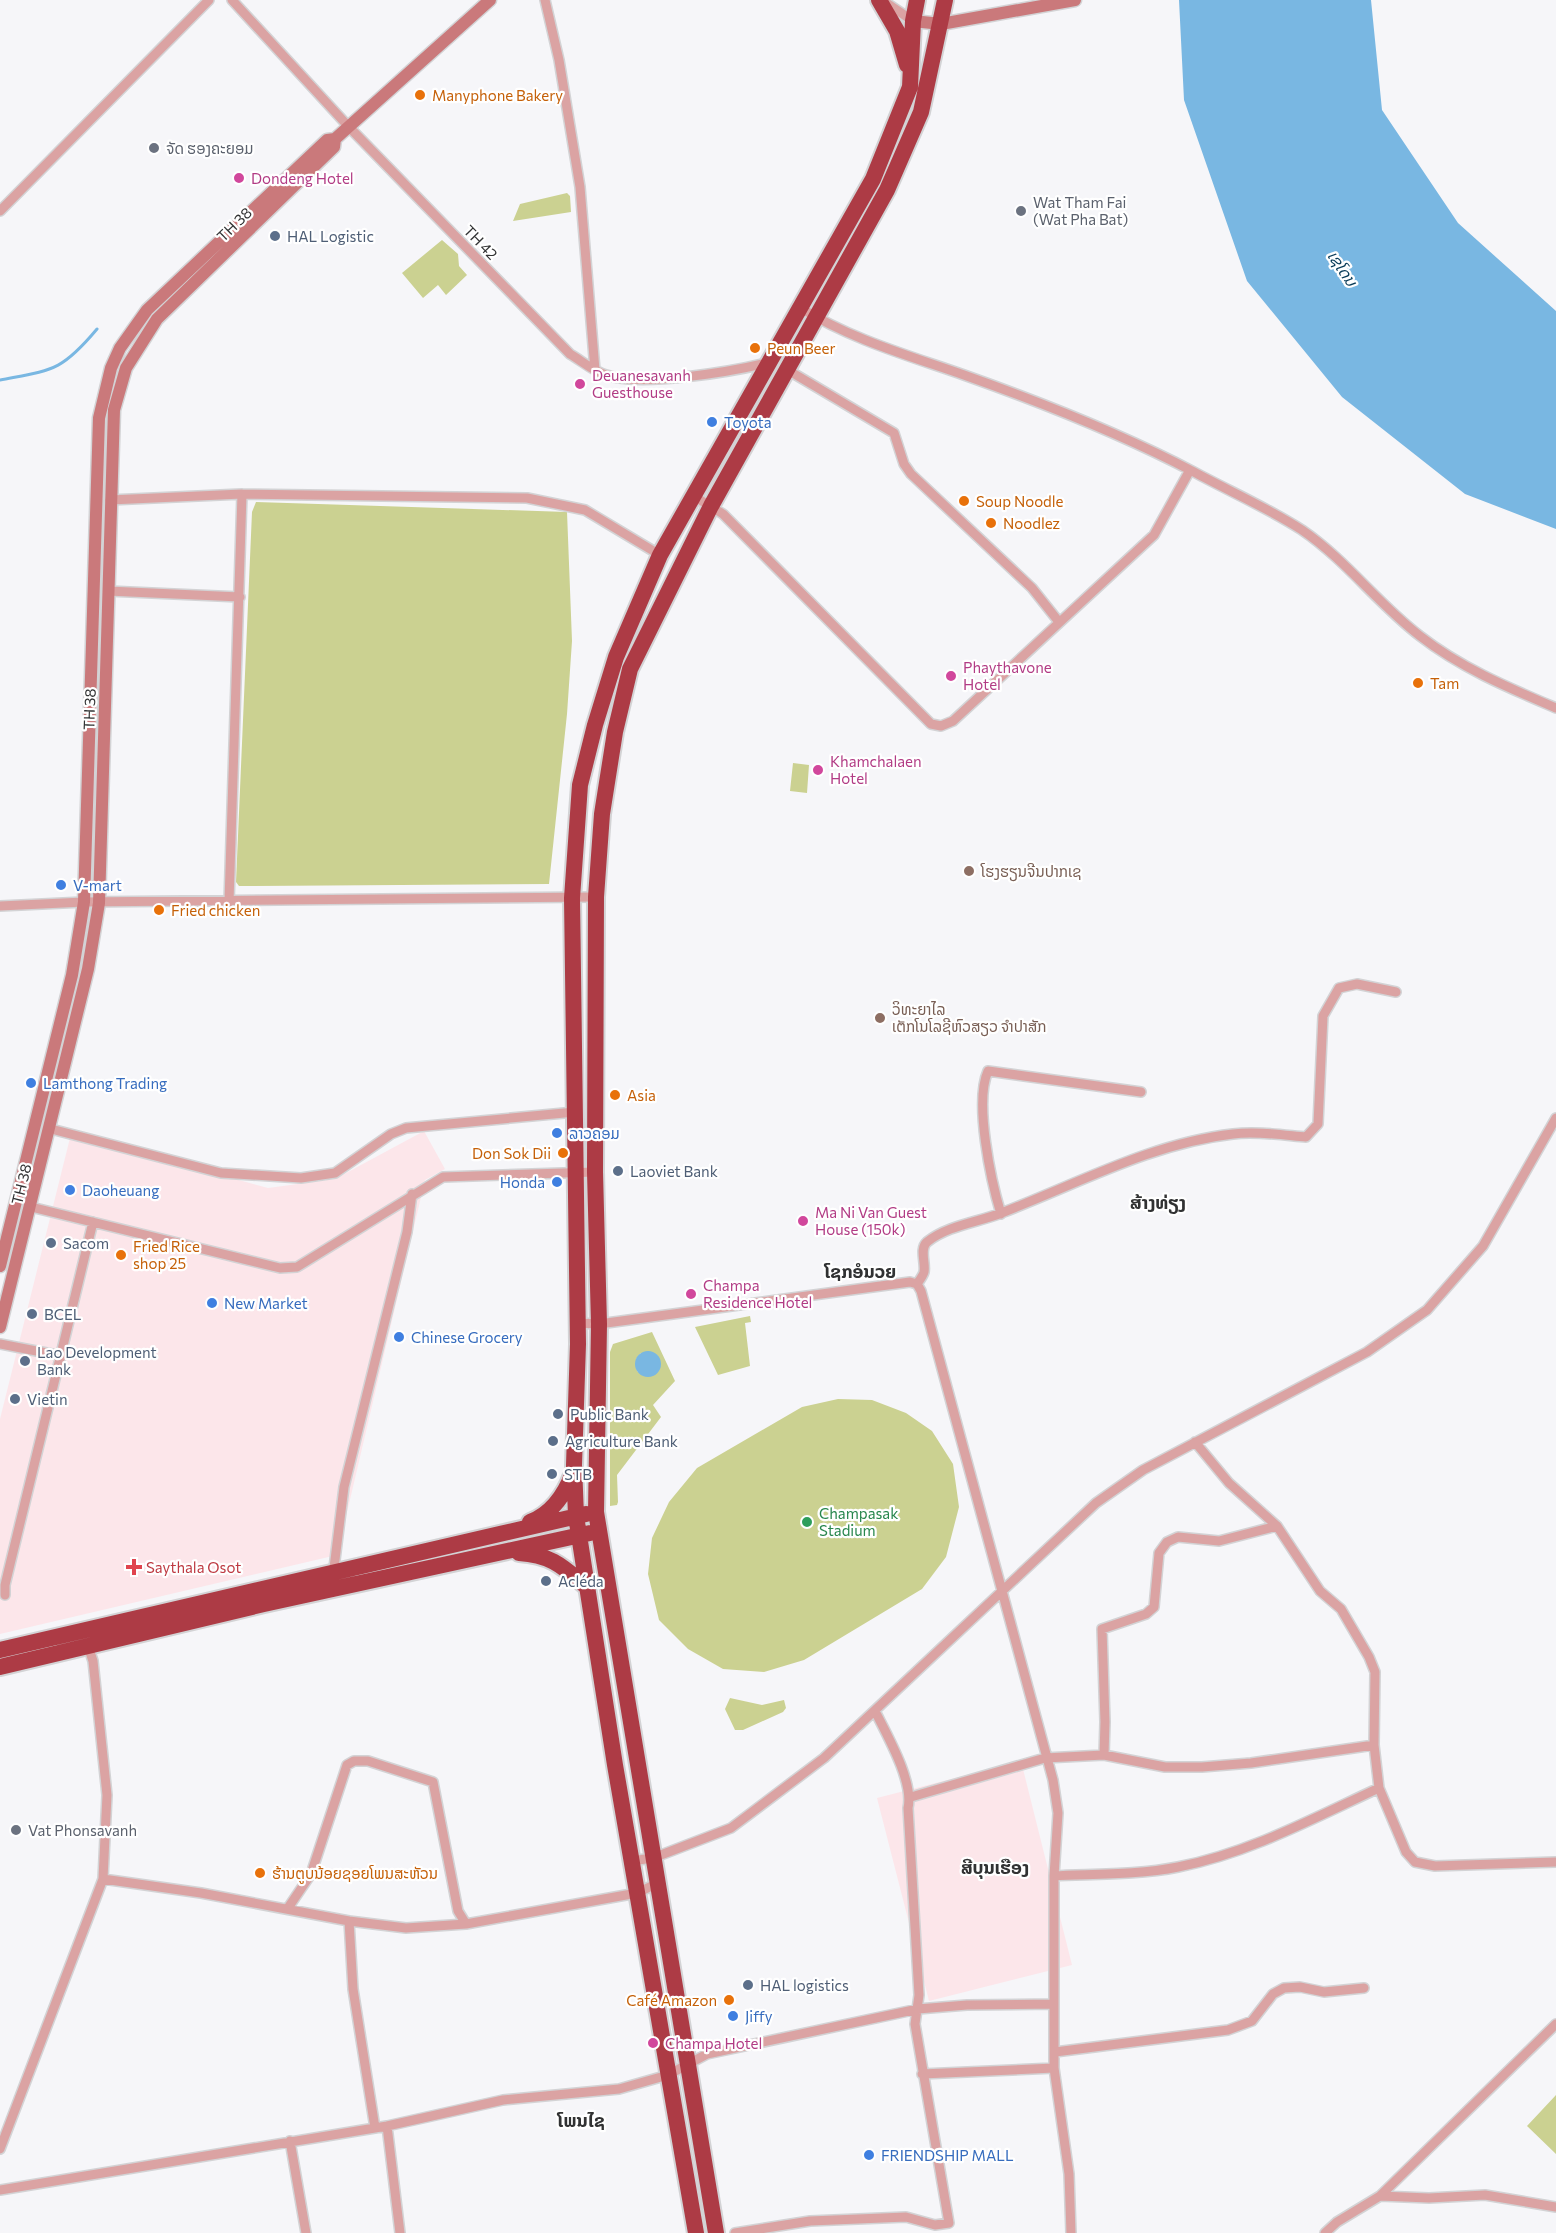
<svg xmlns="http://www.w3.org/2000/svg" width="1556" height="2233" font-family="Commissioner,'Noto Sans Lao',sans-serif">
  <rect width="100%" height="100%" fill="#f6f6f9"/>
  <!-- commercial -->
  <path fill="#fce6ea" d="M424,1131L445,1169L425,1180L337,1555L0,1634V1419L71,1134L268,1188L335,1179Z
    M1021,1761L1072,1965L929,2001L877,1798Z"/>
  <!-- green -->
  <path fill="#cbd191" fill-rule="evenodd" d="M567,193L570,196L571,212L513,221L520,204Z
    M442,240L458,254L459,266L467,275L446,295L438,285L423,298L402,273Z
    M256,502L567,512L572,641L567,714L549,884L239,886L236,882L252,512Z
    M793,763L809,765L807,793L790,791Z
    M750,1316L751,1322L745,1323L750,1366L718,1375L695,1327Z
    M652,1332L675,1381L653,1405L661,1417L617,1475L618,1502L617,1505L610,1506V1352L613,1344ZM641,1353L657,1355L660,1363L644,1376L637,1371L636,1359Z
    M838,1399L872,1400L906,1413L932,1431L953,1464L959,1507L946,1557L922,1589L804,1660L764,1672L723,1669L688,1649L659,1620L648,1574L652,1538L669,1502L697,1468L802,1407Z
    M730,1698L762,1705L784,1700L786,1708L783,1712L743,1730H735L725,1709Z
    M1556,2095V2154L1527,2126Z"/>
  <!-- water -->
  <path fill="#79b7e2" d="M1179,0H1371L1382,110L1458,223L1556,311V529L1465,494L1342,397L1247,281L1184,100Z
    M635 1364a13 13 0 1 1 26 0a13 13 0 1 1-26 0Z"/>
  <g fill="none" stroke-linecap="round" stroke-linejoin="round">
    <!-- stream -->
    <path stroke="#79b7e2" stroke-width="3" d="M0,380C52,370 61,372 97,329"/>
    <defs>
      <path id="street" d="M232,0L348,126L570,354C582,361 593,371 606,375C641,387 730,372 767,363
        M545,0L559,60L580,187L595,370
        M885,2L913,21
        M0,211L209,0
        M801,308C850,339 910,356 964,375C1043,403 1120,433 1194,472C1229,491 1268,508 1302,530C1346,560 1378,604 1420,636C1461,668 1509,688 1556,708
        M786,369L894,433L904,464L911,474L1032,588L1059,622
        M692,495L723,514L931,724L941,726L953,721L1154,535L1190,470
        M110,500L242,494L527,498L585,510L660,555
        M108,591L240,597
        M229,902L242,494
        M0,906L84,902L596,897
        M51,1129L221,1173L301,1178L335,1173L391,1134L406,1128L575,1112
        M31,1207L280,1268L297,1267L443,1177L595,1172
        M1001,1214C991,1181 974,1102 988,1071L1141,1092
        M917,1284C919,1281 923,1276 924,1272C926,1263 919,1249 927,1242C948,1225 980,1222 1004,1212C1079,1183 1153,1143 1233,1134C1256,1131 1283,1135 1306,1137L1318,1124L1323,1016L1339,988L1357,984L1396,992
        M576,1323L599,1324L910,1282L917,1284L921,1291L1053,1780L1058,1813L1054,1876V2068L1069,2174L1071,2233
        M0,1344L62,1356
        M1195,1442L1229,1483L1277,1526L1320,1591L1341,1609L1369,1657L1375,1672L1374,1745L1379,1788L1406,1852L1415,1862L1435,1866L1556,1862
        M333,1576L344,1487L407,1232L412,1194
        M5,1595V1585L93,1222
        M87,1643L93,1661L107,1795L103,1879
        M1104,1755L1105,1722L1102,1629L1146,1614L1154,1607L1159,1553L1167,1542L1178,1537L1219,1541L1277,1526
        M911,1797L1045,1758L1104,1755L1165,1767H1202L1251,1763L1374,1745
        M631,1861L653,1858L731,1828L824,1758L1096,1503L1143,1470L1367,1352L1427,1310L1483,1246L1556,1118
        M1054,1876C1095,1874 1138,1875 1178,1867C1249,1853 1314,1818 1379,1788
        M288,1908L311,1874L347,1765L354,1761H368L433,1782L458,1911L466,1924
        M1055,2052L1228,2030L1252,2021L1273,1994L1284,1988L1300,1987L1324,1992L1364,1988
        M922,2074L1054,2068
        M387,2126L400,2233
        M375,2128L353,1989L349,1921L406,1928L466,1924L637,1893L658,1883
        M290,2141L306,2233
        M0,2149L103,1879L201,1893L349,1921
        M0,2190L387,2126L503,2100L619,2089L668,2075L707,2054L918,2009L967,2005L1054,2004
        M1380,2196L1429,2198L1485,2195L1556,2207
        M735,2233L810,2221L906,2217L935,2225L949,2223L915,2024L919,1995L908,1808C914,1782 887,1735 875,1711
        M1325,2233L1337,2222L1380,2196L1556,2024"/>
      <path id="secondary" d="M913,21L941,24L1075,0
        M335,139L490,0
        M0,1266L72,975L84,902L99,418L111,368L120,348L147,310L327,140L335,139
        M0,1327L88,969L99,903L114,410L126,368L157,319L334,147L335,139"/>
      <path id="highway" d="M879,0L897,31L907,65
        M530,1522C551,1514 565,1494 573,1473
        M519,1553C552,1555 563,1567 587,1587
        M0,1650L586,1514
        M0,1667L264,1604L590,1533
        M696,2233L615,1765L576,1516L574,1465L578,1344L572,898L580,785L595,725L616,657L660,555L873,179L910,87L913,21L917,0
        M716,2233L596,1512L599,1324L595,1172L596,897L602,814L615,732L630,669L711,506L887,190L921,112L945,0"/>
    </defs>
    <!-- street casing -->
    <use href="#street" stroke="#d3d3d5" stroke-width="12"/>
    <!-- secondary casing -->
    <use href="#secondary" stroke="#d3d3d5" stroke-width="15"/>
    <!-- highway casing -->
    <use href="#highway" stroke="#d3d3d5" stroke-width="20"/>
    <!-- street -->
    <use href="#street" stroke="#dba3a3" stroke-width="9"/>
    <!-- secondary -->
    <use href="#secondary" stroke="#ca797b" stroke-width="12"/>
    <!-- highway -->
    <use href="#highway" stroke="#ad3b45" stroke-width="16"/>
  </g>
  <!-- markers -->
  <g fill="#e8710a" stroke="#fff" stroke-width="2">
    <circle cx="420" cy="95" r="6"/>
    <circle cx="755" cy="348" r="6"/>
    <circle cx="964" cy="501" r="6"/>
    <circle cx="991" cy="523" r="6"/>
    <circle cx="1418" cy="683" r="6"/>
    <circle cx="159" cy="910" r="6"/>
    <circle cx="615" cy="1095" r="6"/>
    <circle cx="563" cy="1153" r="6"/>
    <circle cx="121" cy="1255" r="6"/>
    <circle cx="260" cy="1873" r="6"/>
    <circle cx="729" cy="2000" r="6"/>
  </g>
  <g fill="#6b7280" stroke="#fff" stroke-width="2">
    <circle cx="154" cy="148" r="6"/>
    <circle cx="1021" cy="211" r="6"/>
    <circle cx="16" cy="1830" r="6"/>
  </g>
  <g fill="#d1479c" stroke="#fff" stroke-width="2">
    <circle cx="239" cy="178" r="6"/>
    <circle cx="580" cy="384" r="6"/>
    <circle cx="951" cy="676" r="6"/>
    <circle cx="818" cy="770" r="6"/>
    <circle cx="803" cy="1221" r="6"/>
    <circle cx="691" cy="1294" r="6"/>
    <circle cx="653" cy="2043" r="6"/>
  </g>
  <g fill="#5c6f8a" stroke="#fff" stroke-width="2">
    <circle cx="275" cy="236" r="6"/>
    <circle cx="618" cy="1171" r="6"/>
    <circle cx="51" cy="1243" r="6"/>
    <circle cx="32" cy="1314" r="6"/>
    <circle cx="25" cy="1361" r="6"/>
    <circle cx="15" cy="1399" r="6"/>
    <circle cx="558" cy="1414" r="6"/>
    <circle cx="553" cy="1441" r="6"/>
    <circle cx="552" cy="1474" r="6"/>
    <circle cx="546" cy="1581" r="6"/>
    <circle cx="748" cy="1985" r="6"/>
  </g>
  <g fill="#3f7fe0" stroke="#fff" stroke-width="2">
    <circle cx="712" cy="422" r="6"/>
    <circle cx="61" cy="885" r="6"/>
    <circle cx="31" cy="1083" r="6"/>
    <circle cx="557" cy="1133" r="6"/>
    <circle cx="557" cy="1182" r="6"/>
    <circle cx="70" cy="1190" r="6"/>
    <circle cx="212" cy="1303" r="6"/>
    <circle cx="399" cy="1337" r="6"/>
    <circle cx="733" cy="2016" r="6"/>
    <circle cx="869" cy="2155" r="6"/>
  </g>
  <g fill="#8d6e63" stroke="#fff" stroke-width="2">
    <circle cx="969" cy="871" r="6"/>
    <circle cx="880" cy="1018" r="6"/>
  </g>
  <circle fill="#2e9e5b" stroke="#fff" stroke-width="2" cx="807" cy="1522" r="6"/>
  <path fill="#e0444e" stroke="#fff" stroke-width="2" d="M131 1558h6v6h6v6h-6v6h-6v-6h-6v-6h6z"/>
  <g text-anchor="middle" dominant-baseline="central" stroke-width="4.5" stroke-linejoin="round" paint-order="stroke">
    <!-- food labels -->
    <g font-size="15" fill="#c56008" stroke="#fff" text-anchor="start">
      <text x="432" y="95">Manyphone Bakery</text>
      <text x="767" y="348">Peun Beer</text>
      <text x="976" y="501">Soup Noodle</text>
      <text x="1003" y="523">Noodlez</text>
      <text x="1430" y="683">Tam</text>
      <text x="171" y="910">Fried chicken</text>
      <text x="627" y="1095">Asia</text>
      <text x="551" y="1153" text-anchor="end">Don Sok Dii</text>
      <text x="133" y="1246">Fried Rice<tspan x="133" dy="17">shop 25</tspan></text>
      <text x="272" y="1873">ຮ້ານຕູບນ້ອຍຊອຍໂພນສະຫັວນ</text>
      <text x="717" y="2000" text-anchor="end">Café Amazon</text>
    </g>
    <!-- worship labels -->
    <g font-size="15" fill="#5b616d" stroke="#fff" text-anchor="start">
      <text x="166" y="148">ຈັດ ຮອງຄະຍອມ</text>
      <text x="1033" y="202">Wat Tham Fai<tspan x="1033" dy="17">(Wat Pha Bat)</tspan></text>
      <text x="28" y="1830">Vat Phonsavanh</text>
    </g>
    <!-- hotel labels -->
    <g font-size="15" fill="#b23c85" stroke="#fff" text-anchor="start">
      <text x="251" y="178">Dondeng Hotel</text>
      <text x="592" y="375">Deuanesavanh<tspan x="592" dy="17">Guesthouse</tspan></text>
      <text x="963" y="667">Phaythavone<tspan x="963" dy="17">Hotel</tspan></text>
      <text x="830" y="761">Khamchalaen<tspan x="830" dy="17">Hotel</tspan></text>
      <text x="815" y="1212">Ma Ni Van Guest<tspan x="815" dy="17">House (150k)</tspan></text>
      <text x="703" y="1285">Champa<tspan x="703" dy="17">Residence Hotel</tspan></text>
      <text x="665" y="2043">Champa Hotel</text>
    </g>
    <!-- street labels -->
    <g font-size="15" fill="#313233" stroke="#fff">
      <text transform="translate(234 224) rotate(-44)">TH 38</text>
      <text transform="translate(481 242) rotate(46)">TH 42</text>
      <text transform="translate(89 709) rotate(-88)">TH 38</text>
      <text transform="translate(21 1184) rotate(-76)">TH 38</text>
    </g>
    <!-- service labels -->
    <g font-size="15" fill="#4e5e75" stroke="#fff" text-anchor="start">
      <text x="287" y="236">HAL Logistic</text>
      <text x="630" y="1171">Laoviet Bank</text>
      <text x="63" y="1243">Sacom</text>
      <text x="44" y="1314">BCEL</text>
      <text x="37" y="1352">Lao Development<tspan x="37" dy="17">Bank</tspan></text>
      <text x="27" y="1399">Vietin</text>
      <text x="570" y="1414">Public Bank</text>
      <text x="565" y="1441">Agriculture Bank</text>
      <text x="564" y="1474">STB</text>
      <text x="558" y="1581">Acléda</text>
      <text x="760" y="1985">HAL logistics</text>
    </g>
    <!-- shop labels -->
    <g font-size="15" fill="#366cbe" stroke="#fff" text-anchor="start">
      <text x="724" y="422">Toyota</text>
      <text x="73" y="885">V-mart</text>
      <text x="43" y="1083">Lamthong Trading</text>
      <text x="569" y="1133">ລາວຄອມ</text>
      <text x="545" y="1182" text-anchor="end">Honda</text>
      <text x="82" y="1190">Daoheuang</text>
      <text x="224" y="1303">New Market</text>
      <text x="411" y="1337">Chinese Grocery</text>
      <text x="745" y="2016">Jiffy</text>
      <text x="881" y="2155">FRIENDSHIP MALL</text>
    </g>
    <!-- education labels -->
    <g font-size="15" fill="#785e54" stroke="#fff" text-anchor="start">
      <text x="981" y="871">ໂຮງຮຽນຈີນປາກເຊ</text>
      <text x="892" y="1009">ວິທະຍາໄລ<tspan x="892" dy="17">ເຕັກໂນໂລຊີຫົວສຽວ ຈຳປາສັກ</tspan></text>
    </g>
    <!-- leisure labels -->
    <g font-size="15" fill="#27864d" stroke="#fff" text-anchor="start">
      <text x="819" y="1513">Champasak<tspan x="819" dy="17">Stadium</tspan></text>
    </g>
    <!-- health labels -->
    <g font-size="15" fill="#be3a42" stroke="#fff" text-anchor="start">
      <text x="146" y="1567">Saythala Osot</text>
    </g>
    <!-- water labels -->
    <g font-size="16" font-style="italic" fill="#083b58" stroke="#fff">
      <text transform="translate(1343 268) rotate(56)">ເຊໂດນ</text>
    </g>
    <!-- quarter labels -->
    <g font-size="18" font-weight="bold" fill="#313233" stroke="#fff">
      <text x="1158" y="1202">ສ້າງທ່ຽງ</text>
      <text x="860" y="1271">ໂຊກອໍນວຍ</text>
      <text x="995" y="1867">ສີບຸນເຮືອງ</text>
      <text x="581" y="2120">ໂພນໄຊ</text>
    </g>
  </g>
</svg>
